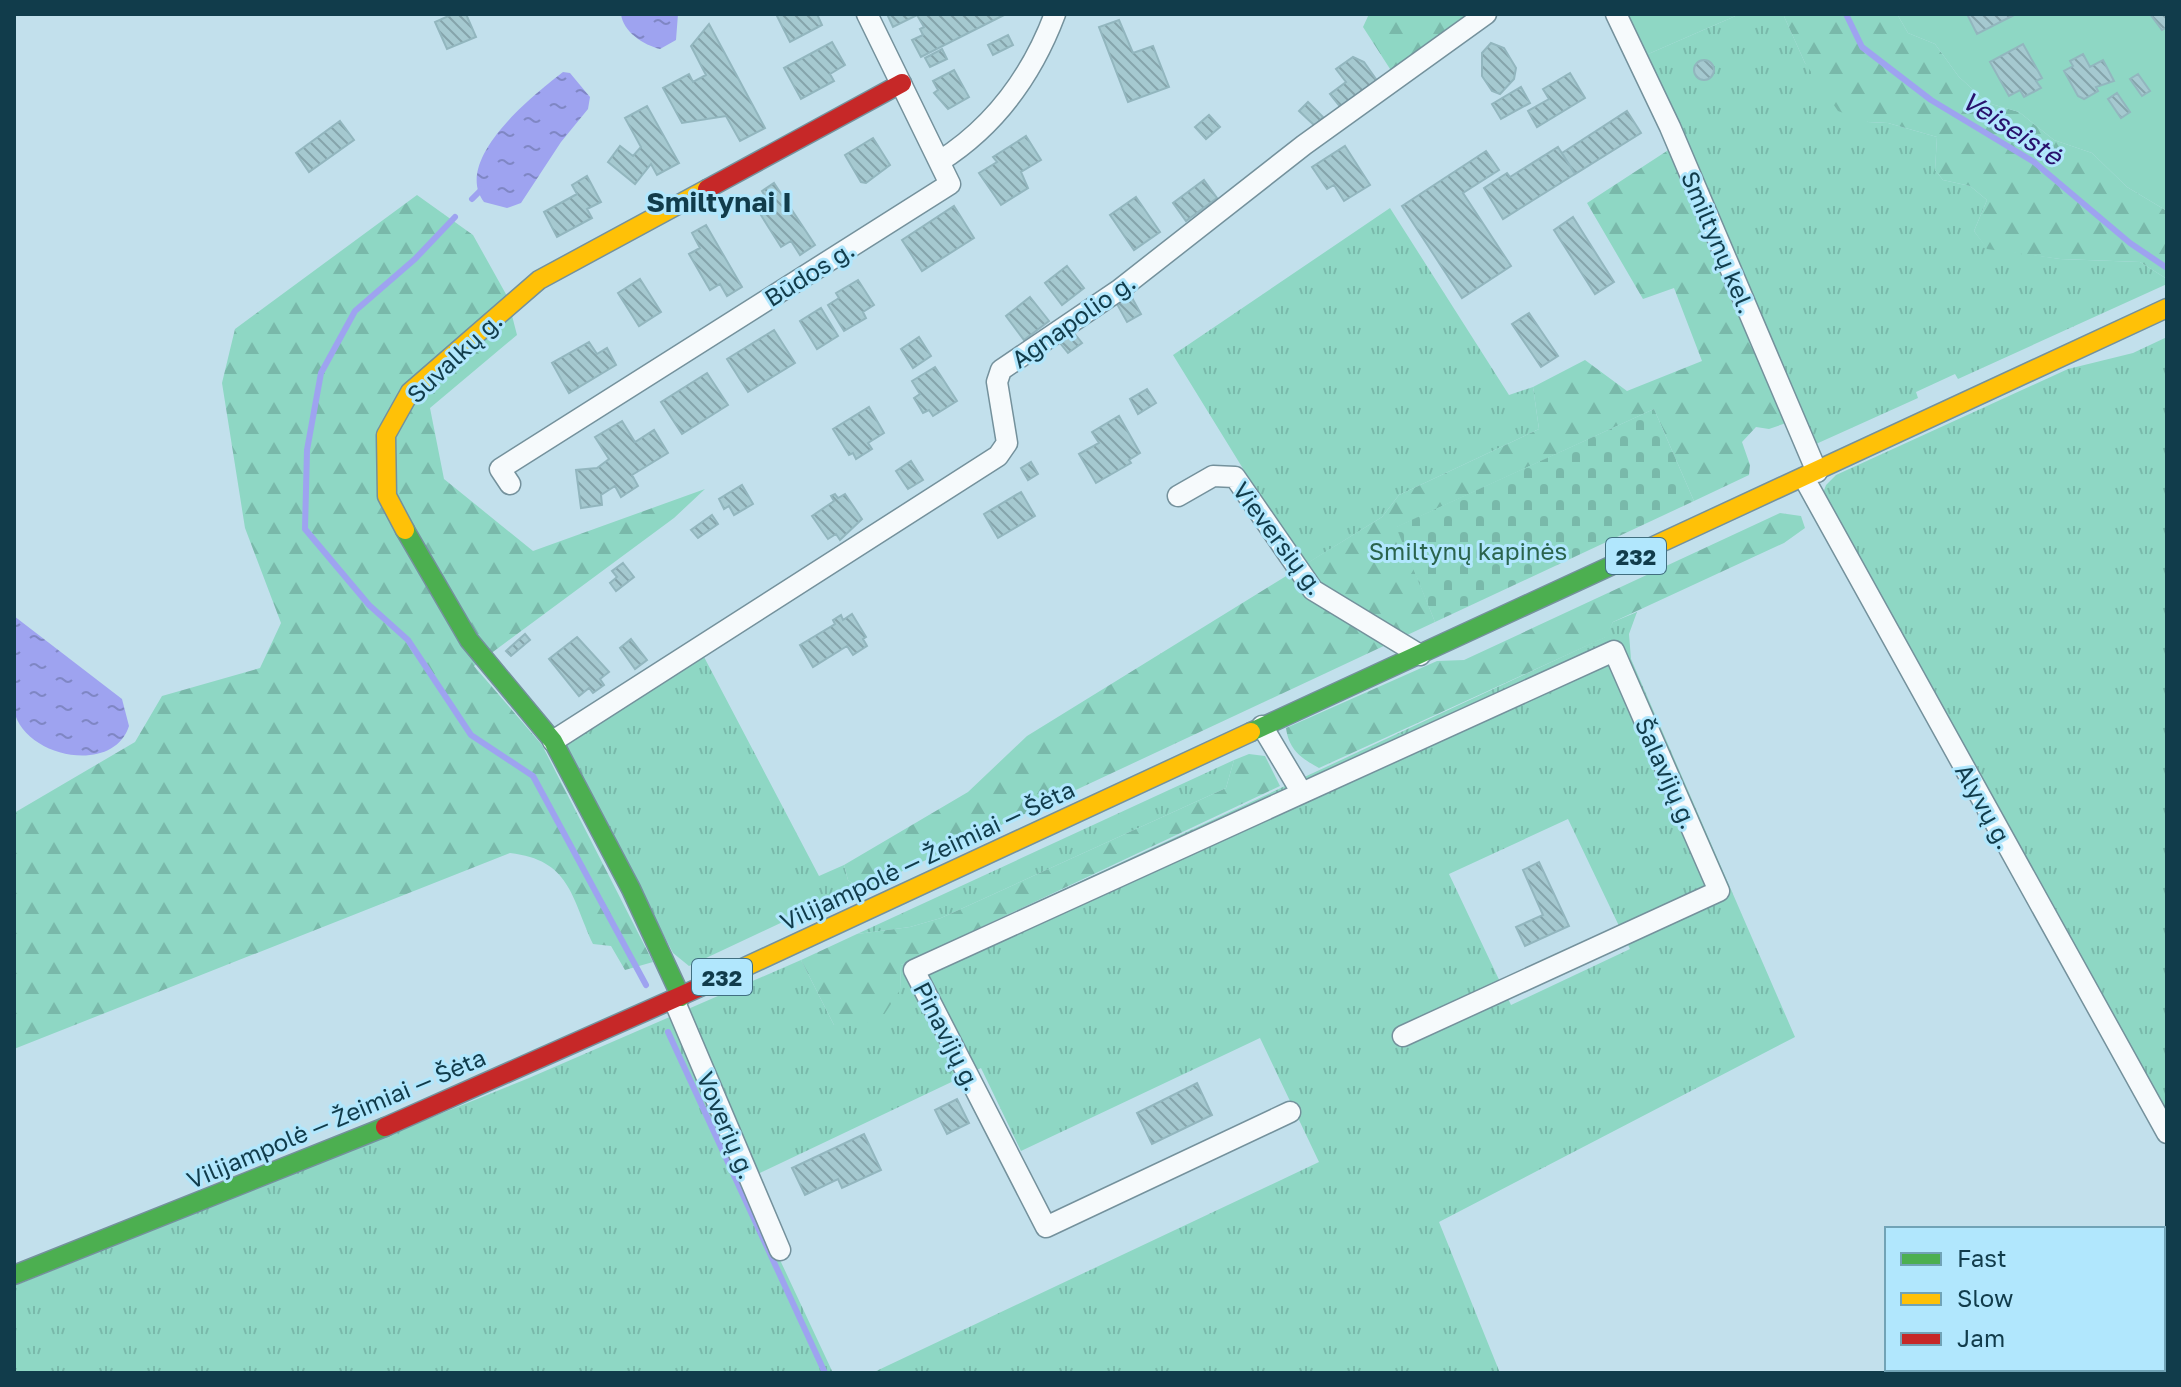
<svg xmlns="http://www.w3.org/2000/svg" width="2181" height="1387" font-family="'Golos Text',sans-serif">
  <defs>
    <pattern id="grass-tufts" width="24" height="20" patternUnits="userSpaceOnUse" patternTransform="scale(2)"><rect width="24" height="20" fill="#8ed7c4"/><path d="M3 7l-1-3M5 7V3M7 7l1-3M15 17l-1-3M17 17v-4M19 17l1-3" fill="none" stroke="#79b9aa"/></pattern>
    <pattern id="forest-firs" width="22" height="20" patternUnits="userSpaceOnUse" patternTransform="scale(2)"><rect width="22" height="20" fill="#8ed7c4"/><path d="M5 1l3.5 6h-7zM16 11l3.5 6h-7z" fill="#79b9aa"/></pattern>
    <pattern id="cemetery-stones" width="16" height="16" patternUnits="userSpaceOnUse" patternTransform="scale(2)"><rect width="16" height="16" fill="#8ed7c4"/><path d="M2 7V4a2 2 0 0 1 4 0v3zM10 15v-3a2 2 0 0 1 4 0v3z" fill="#79b9aa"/></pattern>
    <pattern id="water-ripples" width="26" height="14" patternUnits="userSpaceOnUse" patternTransform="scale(2)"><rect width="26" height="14" fill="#9ea3f0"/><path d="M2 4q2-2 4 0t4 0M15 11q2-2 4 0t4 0" fill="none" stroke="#7f86c4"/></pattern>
    <pattern id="building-back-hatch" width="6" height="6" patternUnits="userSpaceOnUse" patternTransform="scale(2)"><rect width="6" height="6" fill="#a5c9d0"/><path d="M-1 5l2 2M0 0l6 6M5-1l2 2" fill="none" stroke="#85a4ab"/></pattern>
  </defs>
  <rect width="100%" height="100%" fill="#c2e0ec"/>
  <!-- grass -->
  <path fill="url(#grass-tufts)" fill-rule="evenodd" d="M1740,14H1783L1805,63L1868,122L1888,123L1937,137L1935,170L1943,180L1970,186L1987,200L1974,231L1987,248L2060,259L2140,262L2167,279V284L1958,379L1955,374L1916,392L1918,398L1816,444L1646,55Z
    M1390,208L1509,395L1533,387L1539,429L1399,495L1382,517L1303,566L1173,355Z
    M2167,337V1115L1822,496L1826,485L1836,475L2068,369L2133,353Z
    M1637,612L1629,634L1631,659L1795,1037L1439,1222L1500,1373H872L1319,1162L1260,1038L1021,1151L981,1068L743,1181L833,1373H14V1286L529,1078L801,960L834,1025L900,990L901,965L1605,637L1613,622ZM1568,819L1630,949L1511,1005L1449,874Z
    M703,655L819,876L844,865L848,880L857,887L689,966L673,953L563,741Z
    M1234,760L1226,788L941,918L910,927L857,934Z
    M2167,1260V1373H2078L2082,1369H2163V1265Z"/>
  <!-- forest -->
  <path fill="url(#forest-firs)" d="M1369,14H1469L1392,72L1363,27Z
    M1783,14H1897L1908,33L1935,44L1959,77L1988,103L2019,112L2054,140L2092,153L2127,187L2167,211V279L2140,262L2060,259L1987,249L1974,231L1987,200L1970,186L1943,180L1935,170L1937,137L1888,123L1868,122L1838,111L1805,63Z
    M1673,147L1789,422L1769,429L1756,427L1742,442L1750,465L1749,475L1694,501L1654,409L1397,527L1435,622L862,890L848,880L844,865L968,792L1027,736L1382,517L1399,495L1539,429L1533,387L1585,360L1627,391L1702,361L1674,288L1643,299L1587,203Z
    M417,195L473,235L507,296L517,335L430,408L444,479L533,551L705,489L674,518L474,666L542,745L653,962L625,970L611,946L593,944C571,896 570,860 510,853L14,1049V813L135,742L162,696L260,668L281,623L245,528L222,383L235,329Z
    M1780,513L1801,516L1805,528L1784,543L1613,622L1606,637L1319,768C1301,758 1289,750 1286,728L1437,661L1464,660Z
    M1249,754L1265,756L1280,786L901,965L900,990L880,1021L834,1025L801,960L857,934L910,927L941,918L1226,788L1234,760Z"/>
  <!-- cemetery -->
  <path fill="url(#cemetery-stones)" d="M1654,409L1694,501L1435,622L1396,527Z"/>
  <!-- garden -->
  <path fill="#8ed7c4" d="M1625,14H1740L1646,55Z
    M1897,14H2167V211L2127,187L2092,153L2054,140L2019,112L1988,103L1959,77L1935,44L1908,33Z"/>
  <!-- water -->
  <path fill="url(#water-ripples)" d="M621,14H678L676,40L660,49C644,45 623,32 621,14Z
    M563,72L570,73L590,97L588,109L561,142L521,203L507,208L484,202C452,160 533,95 563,72Z
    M14,616L122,699L129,726C113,776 23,757 14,710C8,681 14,646 14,616Z"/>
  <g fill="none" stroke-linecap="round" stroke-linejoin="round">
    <!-- stream -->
    <path stroke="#9ea3f0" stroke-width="6" d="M1846,14L1862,47L1931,100L2034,162L2130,243L2167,268
      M472,199L481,190
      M455,217L415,259L355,311L321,373L307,450L305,529L369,605L408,640L471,735L533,776L646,985
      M668,1032L825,1373"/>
  </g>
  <!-- building -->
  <path fill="url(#building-back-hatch)" stroke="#92b6be" stroke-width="2" d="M453,14H466L476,37L447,49L435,22Z
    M776,14H817L822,25L790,42Z
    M887,14H1006L921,57L912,40L923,35L920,29L924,27L917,15L893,27Z
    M1967,14H2016L1977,34Z
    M2150,14H2167V27L2162,30Z
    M1119,20L1133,53L1153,46L1169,87L1128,102L1099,27Z
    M709,24L765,128L740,141L726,116L682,123L663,88L689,74L693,82L706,75L691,46Z
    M1008,35L1013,45L993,55L988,45Z
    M832,42L845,65L830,74L834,81L801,99L784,68Z
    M1491,43L1504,48L1516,68L1514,79L1500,94L1492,91L1482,76V53Z
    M2023,44L2042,78L2036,81L2041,88L2024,97L2020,90L2009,96L1990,62Z
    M942,49L947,59L930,67L925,58Z
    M2083,54L2090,67L2103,60L2114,81L2096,87L2098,91L2084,99L2078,96L2064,71L2073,66L2070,61Z
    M1353,57L1364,62L1378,82L1341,108L1330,94L1346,82L1336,69Z
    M1694 70a10 10 0 1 1 20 0a10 10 0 1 1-20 0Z
    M954,70L969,97L948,109L934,93L938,90L933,81Z
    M1570,73L1585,98L1537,127L1528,111L1549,99L1543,89Z
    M2138,74L2150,91L2142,96L2130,79Z
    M1521,87L1530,103L1501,119L1492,104Z
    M2117,93L2130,112L2121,118L2108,99Z
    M1308,102L1323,117L1315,126L1299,111Z
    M647,106L679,163L657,175L651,164L635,184L608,162L620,146L633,156L641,147L625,118Z
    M1627,111L1641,133L1575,174L1562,153Z
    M1209,115L1220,127L1206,139L1195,127Z
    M340,121L354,140L309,172L296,153Z
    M1026,136L1041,160L1021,172L1028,188L1001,205L979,173L997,162L993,157Z
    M873,138L890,165L866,183L861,182L845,155Z
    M1345,146L1370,185L1344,201L1334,185L1327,189L1312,167Z
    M1558,147L1575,174L1503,219L1484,188L1507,173L1510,177Z
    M1486,151L1499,170L1463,193L1511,266L1462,298L1402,206Z
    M587,176L601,202L587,209L592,218L557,237L544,212L577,194L572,185Z
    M1204,180L1217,198L1186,221L1173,203Z
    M774,183L815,245L800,255L791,241L781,247L759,212L770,204L762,191Z
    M1136,197L1160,232L1134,250L1110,215Z
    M954,206L974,238L922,271L902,240Z
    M1573,217L1614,282L1595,294L1554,230Z
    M706,225L742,287L727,296L720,284L710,290L689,254L700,248L692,233Z
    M1067,266L1084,288L1062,305L1045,283Z
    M640,279L661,312L639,326L618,293Z
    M858,280L874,305L863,312L866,318L844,331L828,305L839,298L836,293Z
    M1131,296L1141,314L1127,322L1117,304Z
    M1030,297L1049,321L1024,340L1006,316Z
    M821,308L838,336L817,349L800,321Z
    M1529,313L1558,356L1541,367L1512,324Z
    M774,330L795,363L748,392L727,359Z
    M1074,333L1082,343L1068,353L1060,343Z
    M919,337L931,356L913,368L901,349Z
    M589,342L597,354L607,348L616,365L569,393L552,363Z
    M935,367L957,401L933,416L929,410L923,413L914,398L920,394L912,381Z
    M707,373L728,405L682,434L661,402Z
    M1147,389L1156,403L1138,414L1130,399Z
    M869,407L884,433L868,443L872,449L856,459L853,453L849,455L833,429Z
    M1119,416L1140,453L1129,460L1131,463L1096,483L1079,454L1099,443L1092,432Z
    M622,421L635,442L654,430L668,453L632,475L638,486L621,497L615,486L601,495L602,505L581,508L576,470L597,468L609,459L595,437Z
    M911,461L923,480L908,489L896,471Z
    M1031,462L1038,474L1028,480L1021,468Z
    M742,485L753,504L734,515L729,506L724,509L719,499Z
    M1021,492L1035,516L998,538L984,514Z
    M835,494L838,498L845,494L862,519L840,540L836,534L828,539L812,516L834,501L831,496Z
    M712,515L718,524L698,538L691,530Z
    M623,563L634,577L616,591L610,583L617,577L612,571Z
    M852,614L866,637L863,639L867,646L853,655L847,646L813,667L800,645L835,624L833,620L841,615L843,620Z
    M525,634L530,640L511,656L506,651Z
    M577,637L609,672L600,679L604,685L593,693L589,688L579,696L549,659Z
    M631,639L647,660L635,669L620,648Z
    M1539,862L1569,926L1525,946L1516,927L1543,915L1523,870Z
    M1197,1083L1212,1115L1152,1144L1137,1113Z
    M957,1099L969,1123L947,1134L935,1110Z
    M864,1134L881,1170L842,1188L838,1179L805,1195L792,1168Z"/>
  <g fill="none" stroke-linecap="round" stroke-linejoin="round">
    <defs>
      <path id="street" d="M1616,14L1670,127L1817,472
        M940,161C995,126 1032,75 1055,14
        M1804,478L2167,1133
        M510,484L500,469L950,184L867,14
        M1178,496L1213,476L1235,477L1313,590L1420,655
        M1262,726L1302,793L914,970L1046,1227L1290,1112
        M553,741L998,456L1007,443L997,382L1001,370L1119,290L1304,145L1486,14
        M1302,793L1614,651L1719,891L1403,1036
        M674,1000L780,1250"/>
      <path id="fast" d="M405,530L469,640L553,741L631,889L681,997
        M1251,732L1630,557
        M14,1275L385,1127"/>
      <path id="slow" d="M405,530L387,496L386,435L410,392L539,280L707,189
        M1630,557L2167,308
        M732,973L1251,732"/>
      <path id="jam" d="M707,189L902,83
        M385,1127L732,973"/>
    </defs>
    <!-- street casing -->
    <use href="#street" stroke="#74919c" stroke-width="23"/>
    <!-- fast casing -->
    <use href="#fast" stroke="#74919c" stroke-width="21"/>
    <!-- slow casing -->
    <use href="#slow" stroke="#74919c" stroke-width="21"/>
    <!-- jam casing -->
    <use href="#jam" stroke="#74919c" stroke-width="21"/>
    <!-- street -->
    <use href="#street" stroke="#f6fafc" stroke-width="20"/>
    <!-- fast -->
    <use href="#fast" stroke="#4caf50" stroke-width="18"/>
    <!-- slow -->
    <use href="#slow" stroke="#ffc107" stroke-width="18"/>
    <!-- jam -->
    <use href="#jam" stroke="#c62828" stroke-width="18"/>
  </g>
  <g text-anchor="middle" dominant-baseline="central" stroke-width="6" stroke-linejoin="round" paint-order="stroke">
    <!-- shield labels -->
    <g fill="#b1e7fd" stroke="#416f80" stroke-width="2">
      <rect x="1606" y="538" width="60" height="36" rx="6"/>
      <rect x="692" y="959" width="60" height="36" rx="6"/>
    </g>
    <g font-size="22" font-weight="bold" fill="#113c4b">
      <text x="1636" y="556">232</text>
      <text x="722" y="977">232</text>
    </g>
    <!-- street labels -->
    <g font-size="24" fill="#113c4b" stroke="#b1e7fd">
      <text transform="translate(1719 242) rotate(67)">Smiltynų kel.</text>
      <text transform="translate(809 273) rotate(-32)">Būdos g.</text>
      <text transform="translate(1073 320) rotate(-35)">Agnapolio g.</text>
      <text transform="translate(454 357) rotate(-43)">Suvalkų g.</text>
      <text transform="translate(1279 538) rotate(53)">Vieversių g.</text>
      <text transform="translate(1667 773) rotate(66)">Šalavijų g.</text>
      <text transform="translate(1985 806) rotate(61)">Alyvų g.</text>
      <text transform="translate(927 855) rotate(-25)">Vilijampolė — Žeimiai — Šėta</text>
      <text transform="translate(948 1036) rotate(63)">Pinavijų g.</text>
      <text transform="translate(336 1118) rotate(-23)">Vilijampolė — Žeimiai — Šėta</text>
      <text transform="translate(727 1125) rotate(67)">Voverių g.</text>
    </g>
    <!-- park labels -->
    <g font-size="24" fill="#2b644d" stroke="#b1e7fd">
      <text x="1468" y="550">Smiltynų kapinės</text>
    </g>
    <!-- water labels -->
    <g font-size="26" font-style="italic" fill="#28106c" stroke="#b1e7fd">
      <text transform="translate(2012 128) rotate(33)">Veiseistė</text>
    </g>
    <!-- quarter labels -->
    <g font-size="28" font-weight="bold" fill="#113c4b" stroke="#b1e7fd">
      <text x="719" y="201">Smiltynai I</text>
    </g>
  </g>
  <!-- border -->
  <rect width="2181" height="1387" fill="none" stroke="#113c4b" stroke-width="32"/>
  <!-- legend -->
  <rect x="1885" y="1227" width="280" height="144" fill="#b1e7fd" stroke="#71a3b6" stroke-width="2"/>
  <rect x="1901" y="1253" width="40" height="12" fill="#4caf50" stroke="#71a3b6" stroke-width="2"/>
  <text x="1957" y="1267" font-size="24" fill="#113c4b">Fast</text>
  <rect x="1901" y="1293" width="40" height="12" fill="#ffc107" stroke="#71a3b6" stroke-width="2"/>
  <text x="1957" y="1307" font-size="24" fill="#113c4b">Slow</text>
  <rect x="1901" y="1333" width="40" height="12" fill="#c62828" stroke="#71a3b6" stroke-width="2"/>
  <text x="1957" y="1347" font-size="24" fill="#113c4b">Jam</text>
</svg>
